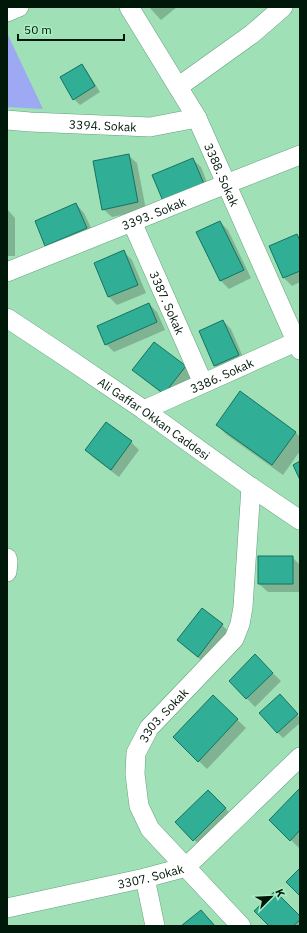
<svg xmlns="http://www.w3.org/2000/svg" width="307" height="933" font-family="'IBM Plex Sans',sans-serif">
  <rect width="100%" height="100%" fill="#9fe0b7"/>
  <!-- green -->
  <path fill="#9da9f3" d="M7,33L43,109L7,107Z"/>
  <!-- shadow -->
  <path fill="#0003" d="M149,7H177L161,20Z
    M82,65L87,71L100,92L80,105L74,99Z
    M128,155L137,163L146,210L112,217L103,209Z
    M192,159L201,167L211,192L172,208Z
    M76,204L84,213L95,236L54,254L46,245Z
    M7,209L15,218V256H7Z
    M220,222L228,230L251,278L229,289L221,281L197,233Z
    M297,235L300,238V282L292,286L284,278L271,247Z
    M124,252L132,260L146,293L117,305L109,297Z
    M149,304L157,312L165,330L114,352L106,344Z
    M223,321L231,329L246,364L223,374L215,366L200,331Z
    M185,367L193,375L173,402L142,378L134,370Z
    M240,393L296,433L300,437V451L283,475L227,435L217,425Z
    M131,442L139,450L119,477L94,458L86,450Z
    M292,557L300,565V592H268L259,584Z
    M222,625L230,633L206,664L186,648L178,640Z
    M255,656L281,681L255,707L230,681Z
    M213,697L246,728L207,769L174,737Z
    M285,701L300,718V723L283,738L277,732Z
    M300,790V847L299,848L271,820Z
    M208,791L234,817L202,848L177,822Z
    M300,918V926H270Z"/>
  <!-- building -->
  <path fill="#31ae96" stroke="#147362" d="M82,64L95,86L73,100L60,77Z
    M129,154L138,202L102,210L93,161Z
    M193,158L204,184L163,201L152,175Z
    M76,203L87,228L45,246L35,221Z
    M220,221L244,270L220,281L196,232Z
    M297,234L300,241V271L283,278L269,246Z
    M124,250L138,285L108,297L94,263Z
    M149,303L157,322L105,345L97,326Z
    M223,320L239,355L214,366L199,331Z
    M154,342L186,366L164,394L132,370Z
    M240,391L296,432L272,465L216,425Z
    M106,422L132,441L111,470L85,450Z
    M300,461V480L293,465Z
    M258,556H293V584H258Z
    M202,608L223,624L198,657L177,640Z
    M255,654L273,673L246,699L229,681Z
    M280,694L298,714L277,733L259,713Z
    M213,695L238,719L198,762L173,737Z
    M300,788V830L290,841L269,820Z
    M208,790L226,808L193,841L175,822Z
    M300,868V896L286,882Z
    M275,891L300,916V920L293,926H269L254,911Z
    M201,910L215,926H181Z"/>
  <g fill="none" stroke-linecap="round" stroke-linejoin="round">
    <defs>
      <g id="minor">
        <path id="s1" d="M129,7L197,118L300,350"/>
        <path d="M7,12L19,7"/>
        <path d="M178,87L252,34L283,7"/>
        <path id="s2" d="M7,120L30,122L150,127L197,118"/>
        <path id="s3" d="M132,222L203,383"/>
        <path id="s4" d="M7,272L226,184L300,155"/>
        <path id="s5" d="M7,318L60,353L144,410L251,487L300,520"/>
        <path id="s6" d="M144,410L300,340"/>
        <path d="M7,558L8,561L7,572"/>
        <path d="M145,878L155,926"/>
        <path id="s7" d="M7,908L145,878L186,867L300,757"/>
        <path id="s8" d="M241,926L150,829L139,806L135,774L136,753L149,728L234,639L240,624L243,607L251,487"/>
      </g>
    </defs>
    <!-- minor casing -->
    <use href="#minor" stroke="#63a27c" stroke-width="20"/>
    <!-- minor -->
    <use href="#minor" stroke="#fff" stroke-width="19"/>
  </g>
  <g text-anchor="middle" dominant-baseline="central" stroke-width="3" stroke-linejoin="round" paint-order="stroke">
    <!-- street labels -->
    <g font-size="12" fill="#00180a" stroke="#acedc4">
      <text stroke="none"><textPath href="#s2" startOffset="96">3394. Sokak</textPath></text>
      <text stroke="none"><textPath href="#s1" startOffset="192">3388. Sokak</textPath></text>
      <text stroke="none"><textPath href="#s4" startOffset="158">3393. Sokak</textPath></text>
      <text stroke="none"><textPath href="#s3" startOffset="88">3387. Sokak</textPath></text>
      <text stroke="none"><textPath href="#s6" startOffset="85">3386. Sokak</textPath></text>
      <text stroke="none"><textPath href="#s5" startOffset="178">Ali Gaffar Okkan Caddesi</textPath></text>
      <text stroke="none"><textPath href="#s8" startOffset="259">3303. Sokak</textPath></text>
      <text stroke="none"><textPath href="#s7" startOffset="147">3307. Sokak</textPath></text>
    </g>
  </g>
  <!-- border -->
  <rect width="307" height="933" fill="none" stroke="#00180a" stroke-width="16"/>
  <!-- north arrow -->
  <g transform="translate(271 897) rotate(66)" stroke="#acedc4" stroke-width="3" paint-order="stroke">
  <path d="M0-3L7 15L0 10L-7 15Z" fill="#00180a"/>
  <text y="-6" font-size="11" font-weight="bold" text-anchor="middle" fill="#00180a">K</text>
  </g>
  <!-- scale -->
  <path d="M18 34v6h106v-6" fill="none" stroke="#00180a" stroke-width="2"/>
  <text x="24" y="34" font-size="12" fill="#00180a" stroke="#acedc4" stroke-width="3" paint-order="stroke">50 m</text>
</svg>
